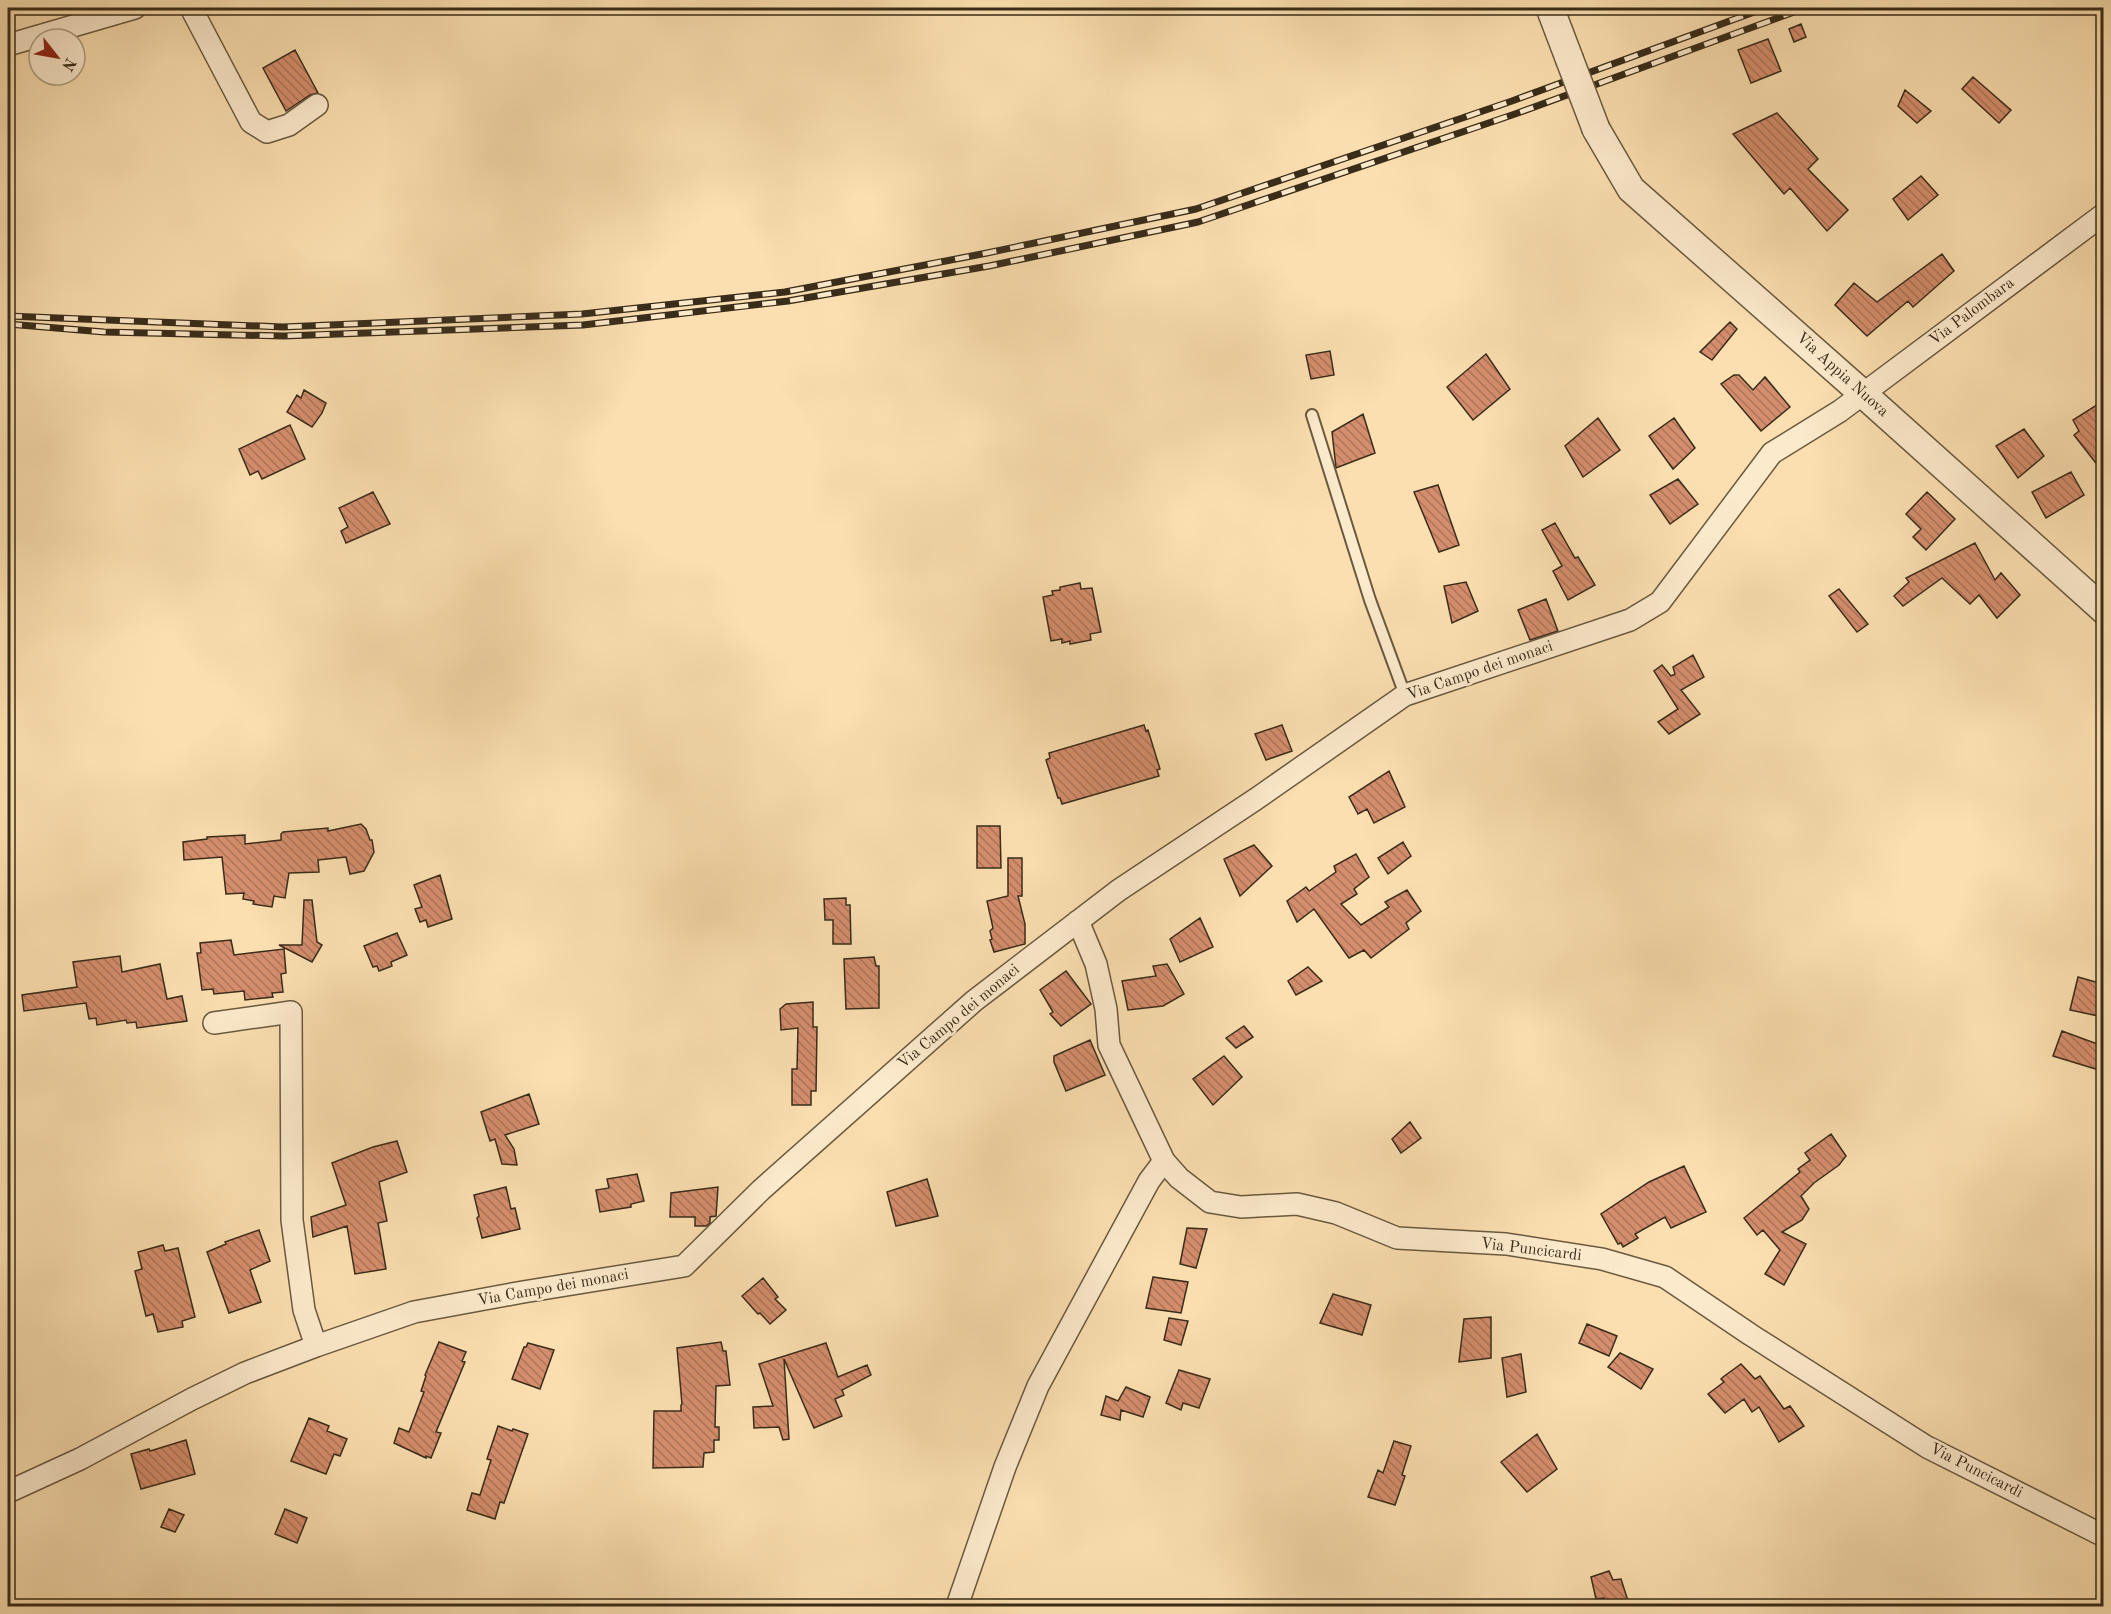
<svg xmlns="http://www.w3.org/2000/svg" width="2111" height="1614" font-family="'Old Standard TT',serif">
  <defs>
    <pattern id="building-back-hatch" width="6" height="6" patternUnits="userSpaceOnUse" patternTransform="scale(1.5)"><rect width="6" height="6" fill="#d58e6d"/><path d="M-1 5l2 2M0 0l6 6M5-1l2 2" fill="none" stroke="#ae7459"/></pattern>
  </defs>
  <rect width="100%" height="100%" fill="#fbdfb0"/>
  <filter id="stains"><feTurbulence type="fractalNoise" baseFrequency=".00333" numOctaves="4"/><feColorMatrix values="0 0 0 0 .2 0 0 0 0 .09 0 0 0 0 .02 0 0 0 .5 -.17"/></filter>
  <radialGradient id="worn" r=".72"><stop offset=".6" stop-color="#630" stop-opacity="0"/><stop offset="1" stop-color="#630" stop-opacity=".3"/></radialGradient>
  <!-- building -->
  <path fill="url(#building-back-hatch)" stroke="#392c19" stroke-width="1.5" d="M1801,24L1806,37L1794,42L1789,29Z
    M1768,39L1781,71L1751,83L1738,50Z
    M295,50L318,93L310,95L286,111L263,68Z
    M1973,77L2011,110L1999,123L1962,89Z
    M1905,90L1931,111L1917,123L1898,106Z
    M1777,113L1818,159L1808,169L1848,210L1827,231L1790,188L1784,194L1733,134Z
    M1921,176L1938,195L1908,220L1893,199Z
    M1942,254L1954,271L1913,307L1908,301L1867,336L1835,305L1854,283L1877,302Z
    M1730,322L1737,329L1712,360L1700,352Z
    M1330,351L1334,375L1311,379L1306,355Z
    M1486,354L1510,389L1473,420L1447,387Z
    M1734,375H1739L1753,390L1765,377L1790,407L1761,431L1721,384Z
    M304,390L326,403L322,413L312,427L287,412L297,395L301,398Z
    M2103,401V436L2096,441L2103,453V472L2074,435L2079,431L2073,420Z
    M1363,414L1375,453L1336,468L1332,432Z
    M1598,418L1620,450L1583,477L1565,446Z
    M1674,418L1695,448L1673,469L1649,436Z
    M290,425L305,459L262,479L258,471L250,475L239,449Z
    M2024,429L2044,456L2018,478L1996,446Z
    M2071,472L2084,495L2046,518L2032,492Z
    M1678,479L1698,504L1670,524L1650,495Z
    M1438,485L1459,545L1439,552L1414,492Z
    M373,492L390,524L346,543L341,531L348,527L339,508Z
    M1927,492L1955,519L1926,550L1913,537L1921,529L1906,514Z
    M1555,523L1575,558L1578,557L1595,585L1568,600L1553,571L1562,566L1542,530Z
    M1975,543L1995,580L2001,573L2020,595L1997,618L1979,595L1970,604L1942,578L1903,606L1894,596L1909,582L1906,578Z
    M1466,582L1478,611L1452,623L1444,586Z
    M1080,583L1081,589L1092,588L1101,632L1090,634L1091,640L1070,644V641L1062,643V639L1051,641L1043,597L1053,595L1052,591L1060,590V587Z
    M1839,589L1868,624L1857,632L1829,596Z
    M1546,599L1558,631L1530,640L1518,610Z
    M1693,655L1704,677L1681,690L1700,714L1669,734L1658,722L1678,709L1654,671L1662,665L1671,676L1675,674L1673,667Z
    M1144,725L1146,731L1148,730L1160,769L1157,770L1159,776L1062,804L1060,798H1058L1046,760L1050,758L1049,753Z
    M1282,725L1292,751L1266,760L1255,734Z
    M1389,771L1405,807L1374,823L1367,809L1358,814L1349,797Z
    M361,824L366,829L370,840H372L374,852L364,871L350,874L346,857L318,860L319,872L289,873L285,898L274,896L272,907L253,904L254,901L243,899L244,893L226,894L222,857L184,860L183,842L207,839V837L245,835V844L281,840V834L283,832L328,828V831Z
    M977,826H1000L1001,868H977Z
    M1403,842L1411,856L1388,874L1378,858Z
    M1254,845L1272,866L1240,896L1224,859Z
    M1356,854L1369,877L1354,889L1357,894L1341,904L1361,925L1389,907L1385,902L1407,890L1421,911L1406,923L1409,929L1371,958L1364,950L1349,958L1314,909L1297,922L1287,901L1306,887L1309,891L1336,872L1334,866Z
    M1008,858H1022V896H1018L1025,924V944L994,952L990,940L992,939L990,931L993,928L987,901L1008,896Z
    M440,875L452,919L428,927L426,920L420,922L415,909L422,907L414,885Z
    M846,898V905H850L851,944H833V920H825L824,899Z
    M304,900H312L317,942L322,945L312,962L279,945H302Z
    M1200,918L1213,947L1180,962L1170,939Z
    M397,933L407,955L391,962L392,966L379,971L377,966L373,967L364,946Z
    M231,940L234,955L284,949L286,973L281,974L283,992L272,993L273,997L245,1000L244,991L214,994L213,989L202,990L197,953H201L200,943Z
    M120,956L122,972L160,964L167,999L182,996L187,1021L137,1028L136,1022L127,1023L126,1020L97,1025L96,1018L89,1019L86,1003L24,1011L22,995L77,987L73,962Z
    M874,957L876,966H879V1008L846,1009L844,959Z
    M1167,964L1184,994L1163,1006L1128,1010L1122,981L1156,976L1153,966Z
    M1308,967L1322,981L1296,995L1288,981Z
    M1066,971L1091,1004L1061,1026L1050,1014L1053,1012L1040,990Z
    M2078,977L2103,984V1017L2070,1010Z
    M813,1002V1027H817L816,1091H811V1105H792V1069H797L798,1028L781,1030L780,1009L786,1004Z
    M1244,1026L1253,1037L1236,1048L1226,1038Z
    M2062,1031L2103,1046V1059L2099,1070L2053,1056Z
    M1090,1040L1105,1075L1066,1091L1054,1062V1056Z
    M1224,1056L1242,1077L1213,1105L1193,1079Z
    M529,1094L539,1124L505,1135L514,1149L517,1165L502,1164L495,1139L490,1141L481,1112Z
    M1410,1122L1421,1138L1401,1153L1392,1139Z
    M1831,1134L1846,1156L1839,1165L1814,1183L1801,1196L1809,1209L1802,1220L1782,1232L1806,1244L1784,1285L1765,1274L1780,1250L1763,1230L1757,1235L1744,1218L1800,1172L1798,1169L1810,1160L1805,1153Z
    M397,1141L407,1172L379,1182L387,1221L378,1223L386,1269L355,1274L347,1226L313,1237L311,1217L346,1205L332,1163L373,1147Z
    M1684,1166L1706,1212L1671,1228L1665,1217L1635,1234L1638,1238L1623,1247L1621,1243L1618,1244L1601,1214L1649,1182Z
    M637,1174L644,1201L631,1204V1207L600,1212L596,1190L609,1188L607,1179Z
    M927,1179L938,1216L896,1226L887,1192Z
    M506,1187L511,1209L515,1208L520,1229L482,1238L477,1218L479,1216L474,1195Z
    M718,1187L716,1216L710,1217V1223L706,1226H695V1217H670L671,1193Z
    M1187,1228L1207,1229L1196,1268L1180,1264Z
    M259,1230L270,1261L250,1270L261,1302L229,1313L207,1252L226,1244L225,1242Z
    M163,1245L165,1251L178,1248L195,1317L182,1321L183,1327L158,1332L153,1314L146,1316L135,1271L142,1269L138,1252Z
    M1153,1277L1188,1282L1181,1313L1146,1308Z
    M763,1278L778,1297L775,1299L786,1310L770,1324L760,1313L758,1314L742,1296Z
    M1333,1294L1371,1305L1362,1335L1320,1323Z
    M1491,1317V1358L1459,1362L1464,1319Z
    M1169,1318L1188,1321L1181,1345L1164,1340Z
    M1587,1324L1617,1336L1609,1356L1579,1343Z
    M439,1342L466,1352L462,1361L465,1362L436,1432L441,1433L431,1458L426,1456V1458L394,1443L399,1428L409,1432L424,1392L421,1391L426,1376L425,1375Z
    M721,1342L723,1351H726L730,1385L716,1386L715,1427H719V1440H714V1452L704,1453L703,1467L653,1468L654,1411H681V1405L682,1404L677,1348Z
    M528,1343L554,1350L540,1389L512,1379L524,1347H526Z
    M826,1343L838,1377L867,1365L871,1375L842,1390L844,1395L835,1399L842,1416L814,1428L784,1359L789,1439L783,1440L779,1427L754,1428L753,1407L773,1406L759,1364Z
    M1620,1353L1653,1369L1641,1389L1608,1367Z
    M1521,1354L1526,1392L1507,1397L1502,1358Z
    M1741,1364L1755,1379L1760,1376L1784,1409L1790,1406L1804,1426L1779,1442L1759,1407L1752,1412L1744,1399L1725,1413L1708,1394L1724,1382L1721,1379L1723,1377Z
    M1179,1370L1210,1379L1199,1408L1183,1403L1181,1410L1166,1403Z
    M1126,1387L1150,1397L1143,1417L1121,1410L1120,1420L1101,1415L1106,1396L1118,1401Z
    M309,1418L329,1426L327,1431L347,1439L340,1456L334,1454L326,1474L291,1461Z
    M498,1426L512,1431L513,1429L528,1434L504,1503L500,1502L495,1519L467,1510L472,1493L480,1495L491,1460L487,1459Z
    M1537,1434L1557,1469L1527,1492L1501,1462Z
    M186,1440L195,1474L141,1489L131,1454L149,1449L150,1451Z
    M1394,1441L1411,1446L1402,1475L1405,1476L1395,1505L1368,1497L1378,1470L1383,1473Z
    M169,1509L184,1515L175,1532L161,1527Z
    M285,1509L307,1518L297,1543L275,1534Z
    M1609,1571L1613,1580L1621,1579L1628,1601L1608,1606L1604,1598L1596,1599L1591,1577Z"/>
  <g fill="none" stroke-linecap="round" stroke-linejoin="round">
    <defs>
      <path id="service" d="M1312,415L1370,600L1405,695"/>
      <path id="minor" d="M191,8L251,122L267,132L289,125L317,105
        M8,45L135,8
        M1078,921L1096,964L1106,1009L1109,1045L1164,1161L1179,1178L1210,1202L1241,1207L1297,1204L1336,1213L1397,1238L1506,1244L1602,1259L1665,1277L1751,1335L1927,1447L2104,1536
        M214,1023L291,1012L292,1220L304,1310L316,1346
        M8,1492L80,1459L192,1399L245,1373L316,1346L414,1312L523,1292L684,1266L761,1190L974,1001L1119,890L1256,799L1405,695L1630,620L1660,602L1772,453L1840,411L2104,214
        M957,1606L1005,1467L1038,1386L1149,1181L1164,1161"/>
      <path id="tertiary" d="M1550,8L1569,58
        M1596,129L1631,189L1862,393L2104,610"/>
    </defs>
    <!-- service casing -->
    <use href="#service" stroke="#6a593f" stroke-width="14"/>
    <!-- minor casing -->
    <use href="#minor" stroke="#6a593f" stroke-width="24"/>
    <!-- tertiary casing -->
    <use href="#tertiary" stroke="#6a593f" stroke-width="30"/>
    <!-- service -->
    <use href="#service" stroke="#fceacc" stroke-width="10"/>
    <!-- minor -->
    <use href="#minor" stroke="#fceacc" stroke-width="21"/>
    <!-- tertiary -->
    <use href="#tertiary" stroke="#fceacc" stroke-width="27"/>
    <defs>
      <path id="rail" d="M8,316L283,327L582,314L785,292L987,253L1196,209L1512,101L1765,8
        M8,324L104,332L284,336L583,325L788,301L989,266L1198,222L1515,114L1805,8"/>
    </defs>
    <!-- rail casing -->
    <use href="#rail" stroke="#392c19" stroke-width="7"/>
    <!-- rail -->
    <use href="#rail" stroke="#fceacc" stroke-width="4.5" stroke-dasharray="14" stroke-linecap="butt"/>
    <defs>
      <path id="tertiary-bridge" d="M1569,58L1596,129"/>
    </defs>
    <!-- tertiary-bridge casing -->
    <use href="#tertiary-bridge" stroke="#6a593f" stroke-width="30" stroke-linecap="butt"/>
    <!-- tertiary-bridge -->
    <use href="#tertiary-bridge" stroke="#fceacc" stroke-width="27"/>
  </g>
  <g text-anchor="middle" dominant-baseline="central" stroke-width="5" stroke-linejoin="round" paint-order="stroke">
    <!-- street labels -->
    <g font-size="16" fill="#392c19" stroke="#fceacc">
      <text transform="translate(1972 312) rotate(-37)">Via Palombara</text>
      <text transform="translate(1842 375) rotate(42)">Via Appia Nuova</text>
      <text transform="translate(1480 671) rotate(-19)">Via Campo dei monaci</text>
      <text transform="translate(959 1017) rotate(-40)">Via Campo dei monaci</text>
      <text transform="translate(1531 1250) rotate(7)">Via Puncicardi</text>
      <text transform="translate(553 1288) rotate(-10)">Via Campo dei monaci</text>
      <text transform="translate(1976 1471) rotate(27)">Via Puncicardi</text>
    </g>
  </g>
  <!-- margin -->
  <rect width="2111" height="1614" fill="none" stroke="#fbdfb0" stroke-width="30"/>
  <rect x="9" y="9" width="2093" height="1596" fill="none" stroke="#392c19" stroke-width="3"/>
  <rect x="15" y="15" width="2081" height="1584" fill="none" stroke="#392c19" stroke-width="1.5"/>
  <!-- north arrow -->
  <g transform="translate(57 57) rotate(121)"><circle r="28" fill="#fceacc" stroke="#ae9e84" stroke-width="1.5"/>
  <path d="M0-4.5L10 22L0 15L-10 22Z" fill="#8f2418"/>
  <text y="-9" font-size="16" font-weight="bold" text-anchor="middle" fill="#392c19">N</text>
  </g>
  <rect width="100%" height="100%" filter="url(#stains)"/>
  <rect width="100%" height="100%" fill="url(#worn)"/>
</svg>
